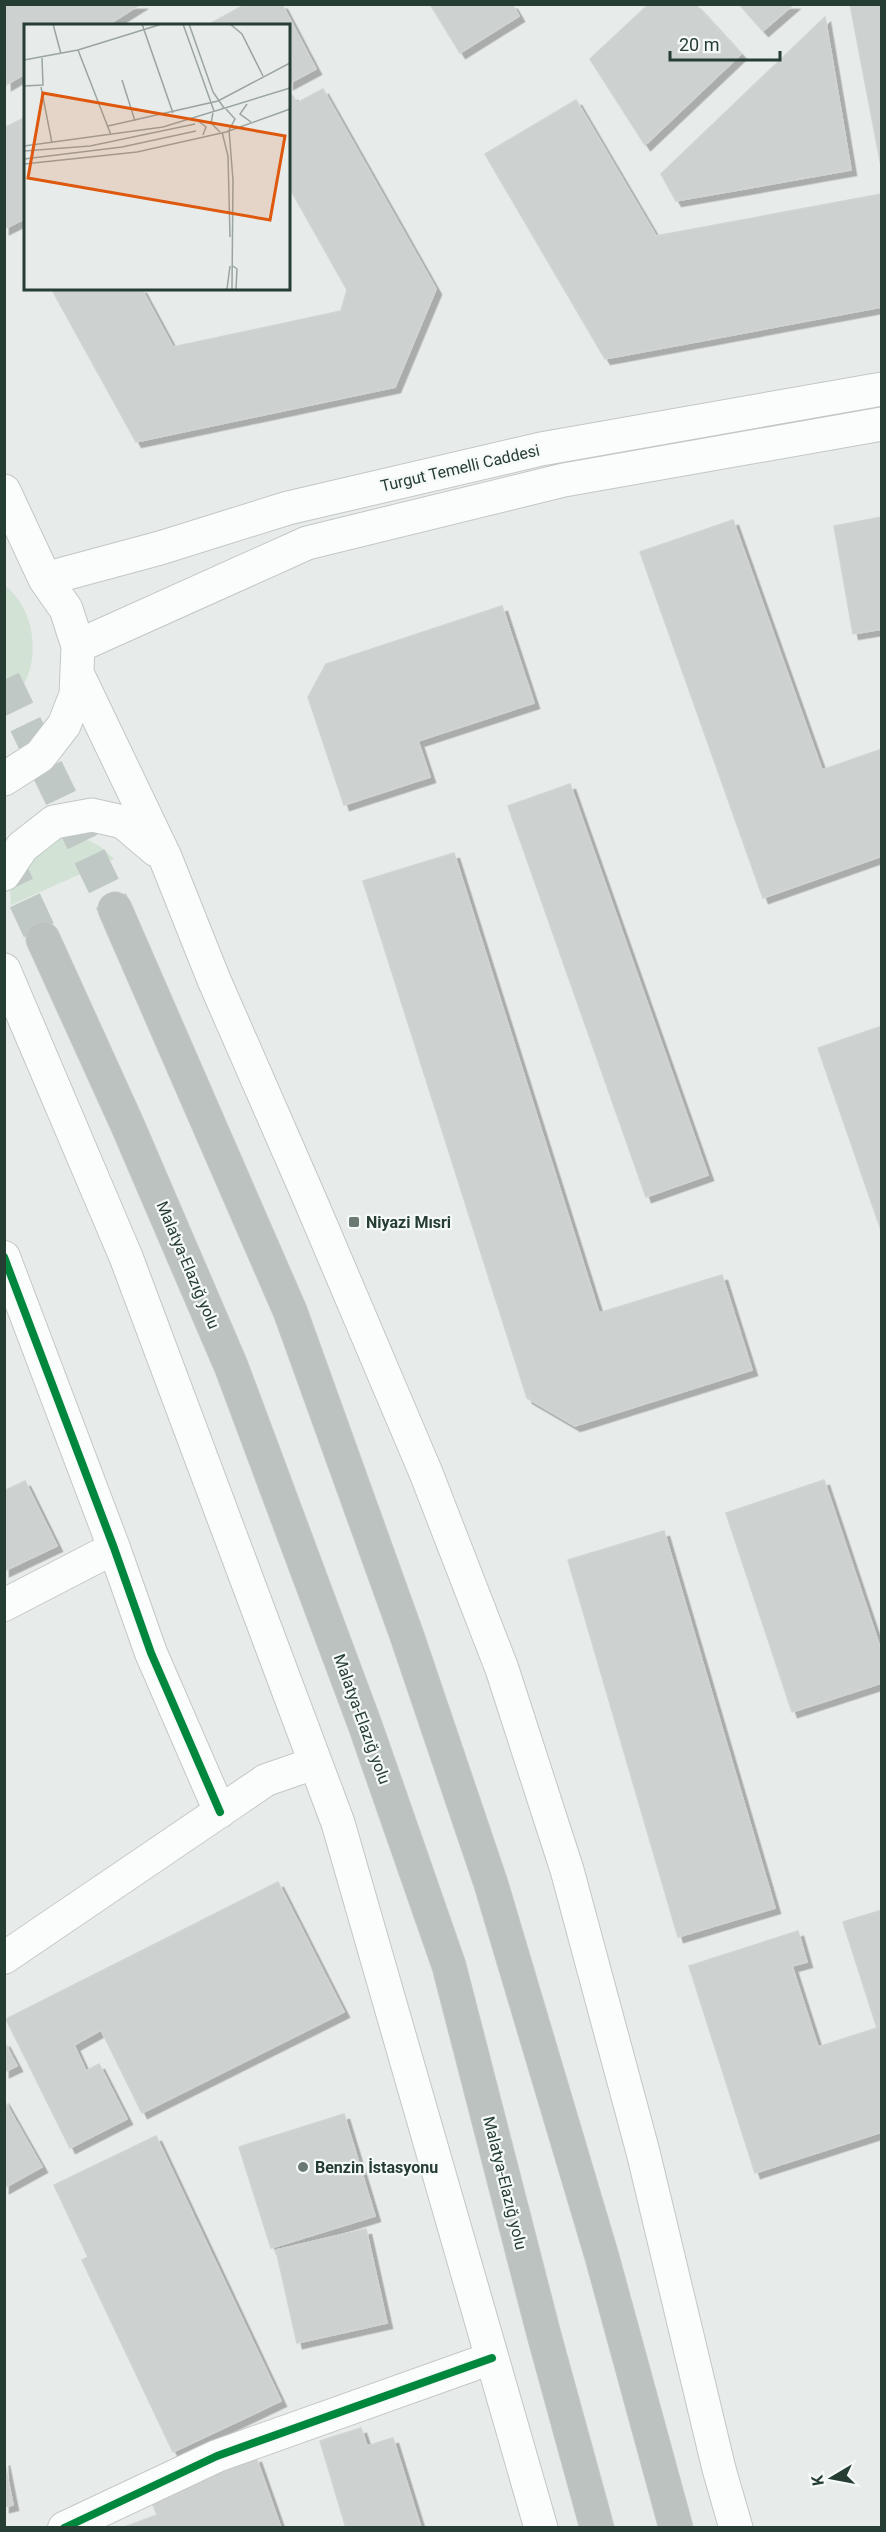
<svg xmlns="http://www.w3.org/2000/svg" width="886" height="2532" font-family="Roboto,sans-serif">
  <defs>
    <filter id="shadow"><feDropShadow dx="5.5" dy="5.5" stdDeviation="0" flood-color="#0004"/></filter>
  </defs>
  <rect width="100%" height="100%" fill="#e7ebe9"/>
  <!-- grass -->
  <path fill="#d2e2d5" d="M4,585C35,608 42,659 20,690C16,696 10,702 5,707Z
    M73,835C90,840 101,845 114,859L11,905L10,887L15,870L53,837Z"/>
  <!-- building -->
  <path fill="#cdd2d0" stroke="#d0d4d2" stroke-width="1.5" filter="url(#shadow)" d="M4,4H141L106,26H26V73L6,85Z
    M246,4H282L316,69L288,84V26H206Z
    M430,4H512L519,16L460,53Z
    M649,4H695L741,54L645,145L590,59Z
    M739,4H794L763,31Z
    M850,4H882V171Z
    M825,17L851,170L676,201L661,174Z
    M323,89L436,289L395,387L136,442L51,288H141L173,347L341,311L347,290L288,185V97L292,95L297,103Z
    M576,100L656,236L882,194V307L605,359L485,154Z
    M26,117V218L4,229V128Z
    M882,517V629L853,634L834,526Z
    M733,520L822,770L882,749V856L763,898L640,552Z
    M502,606L534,703L418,741L430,777L344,805L308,697L326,664Z
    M570,784L708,1175L646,1197L508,806Z
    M454,853L599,1313L722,1275L752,1370L575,1426L527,1398L363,881Z
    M882,1026V1233L818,1048Z
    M824,1480L882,1653V1683L792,1712L726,1513Z
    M25,1481L57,1546L4,1571V1491Z
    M664,1531L775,1908L678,1937L568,1560Z
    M278,1882L344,2012L142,2113L101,2030L74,2045L86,2071L99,2064L127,2119L70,2148L6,2019Z
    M882,1910V2132L755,2173L689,1966L798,1931L807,1962L792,1966L818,2047L877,2028L843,1922Z
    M4,2041L17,2066L4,2072Z
    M4,2100L42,2167L4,2188Z
    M344,2114L375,2216L271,2248L239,2147Z
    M156,2136L281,2401L173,2452L82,2260L88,2257L54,2185Z
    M366,2229L387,2323L297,2343L276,2250Z
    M361,2428L367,2446L393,2438L421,2528H346L320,2441Z
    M256,2457L281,2528H122L157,2515L149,2494Z
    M4,2460L13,2505L4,2507Z"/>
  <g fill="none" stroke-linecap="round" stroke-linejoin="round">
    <!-- highway-tunnel -->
    <path stroke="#c0c8c5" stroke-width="33" stroke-dasharray="33 16" stroke-linecap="butt" d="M4,680L115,909
      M4,856L43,939"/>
    <defs>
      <path id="street" d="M4,1257L114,1548L151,1653L220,1812
        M4,1605L114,1548
        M4,1958L266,1780L315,1763
        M64,2528L217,2456L492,2358"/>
      <path id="secondary" d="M4,491L45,579L66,609L78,646L76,695L64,725L40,756L4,779
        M45,579L160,548L288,508L541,449L882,389
        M78,646L307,543L564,480L882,424
        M77,673L165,857L214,980L311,1202L426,1473L502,1669L567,1870L643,2152L719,2469L736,2528
        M4,874L22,847L54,822L92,815L123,822L156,850
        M4,970L126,1257L338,1823L541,2528"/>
      <path id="highway" d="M115,909L290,1311L407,1636L491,1884L602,2257L676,2528
        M43,939L127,1124L231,1366L365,1725L449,1966L544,2335L597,2528"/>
    </defs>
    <!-- street casing -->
    <use href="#street" stroke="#c4c8c6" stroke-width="34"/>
    <!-- secondary casing -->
    <use href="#secondary" stroke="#c2c8c6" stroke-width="35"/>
    <!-- highway casing -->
    <use href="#highway" stroke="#c3cac7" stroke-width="35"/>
    <!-- street -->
    <use href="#street" stroke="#fbfcfc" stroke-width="32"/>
    <!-- secondary -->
    <use href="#secondary" stroke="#fbfcfc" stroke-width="33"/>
    <!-- highway -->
    <use href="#highway" stroke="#bcc2c0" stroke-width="33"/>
    <defs>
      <path id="cycleway" d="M4,1257L114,1548L151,1653L220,1812
        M64,2528L217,2456L492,2358"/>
    </defs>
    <!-- cycleway casing -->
    <use href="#cycleway" stroke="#f5f9f7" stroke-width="11"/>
    <!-- cycleway -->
    <use href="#cycleway" stroke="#00873e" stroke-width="8"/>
  </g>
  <!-- markers -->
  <g fill="#6a7a73" stroke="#f5f9f7" stroke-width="2">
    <rect x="348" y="1216" width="12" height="12" rx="3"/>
    <circle cx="303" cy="2167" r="6"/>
  </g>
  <g text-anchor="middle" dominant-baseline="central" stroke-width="4.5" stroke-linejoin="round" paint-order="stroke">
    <!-- street labels -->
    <g font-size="16" fill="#263d34" stroke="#f5f9f7">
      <text transform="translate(460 468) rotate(-13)">Turgut Temelli Caddesi</text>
      <text transform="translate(188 1265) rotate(67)">Malatya-Elazığ yolu</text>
      <text transform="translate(362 1719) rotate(70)">Malatya-Elazığ yolu</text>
      <text transform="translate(505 2183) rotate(76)">Malatya-Elazığ yolu</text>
    </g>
    <!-- poi labels -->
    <g font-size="16" font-weight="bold" fill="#263d34" stroke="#f5f9f7" text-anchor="start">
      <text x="366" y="1222">Niyazi Mısri</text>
      <text x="315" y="2167">Benzin İstasyonu</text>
    </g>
  </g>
  <!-- overview -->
  <g transform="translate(24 24)">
    <rect width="266" height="266" fill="#e7ebe9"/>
    <path fill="none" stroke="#9aa5a1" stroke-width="1.5" d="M29,0L37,30M118,0L149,89M159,0L190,87M165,0L189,68L200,84M206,0L218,10L239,52M54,26L87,111M0,36L54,26L138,0M98,56L111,97M0,62L19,61L18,34M17,63L28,119M223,80L216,90L227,98M202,85L211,95L205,106M189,89L187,99L196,108M173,96L182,103L179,111M84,102L194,77L266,39M205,106L209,156L208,265M198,108L204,132L206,213M0,122L139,103L266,64M0,127L66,122L171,100M0,135L98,123L172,107M0,140L113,128L202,108L266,85M209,242L213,245L212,265M203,265L206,242"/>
    <path fill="#de580e" fill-opacity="0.15" stroke="#de580e" stroke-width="3" d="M19,69L261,112L246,196L4,154Z"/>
    <rect width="266" height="266" fill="none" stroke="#263d34" stroke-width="3"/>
  </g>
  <!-- border -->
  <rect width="886" height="2532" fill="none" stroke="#263d34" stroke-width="12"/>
  <!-- north arrow -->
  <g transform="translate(832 2478) rotate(260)" stroke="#f5f9f7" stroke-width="4.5" paint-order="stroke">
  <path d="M0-4.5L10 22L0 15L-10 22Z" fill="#263d34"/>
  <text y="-9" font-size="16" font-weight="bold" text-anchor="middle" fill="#263d34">K</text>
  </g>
  <!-- scale -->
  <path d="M670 51v9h110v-9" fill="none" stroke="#263d34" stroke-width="3"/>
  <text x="679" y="51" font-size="18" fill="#263d34" stroke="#f5f9f7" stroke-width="4.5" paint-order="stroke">20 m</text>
</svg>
